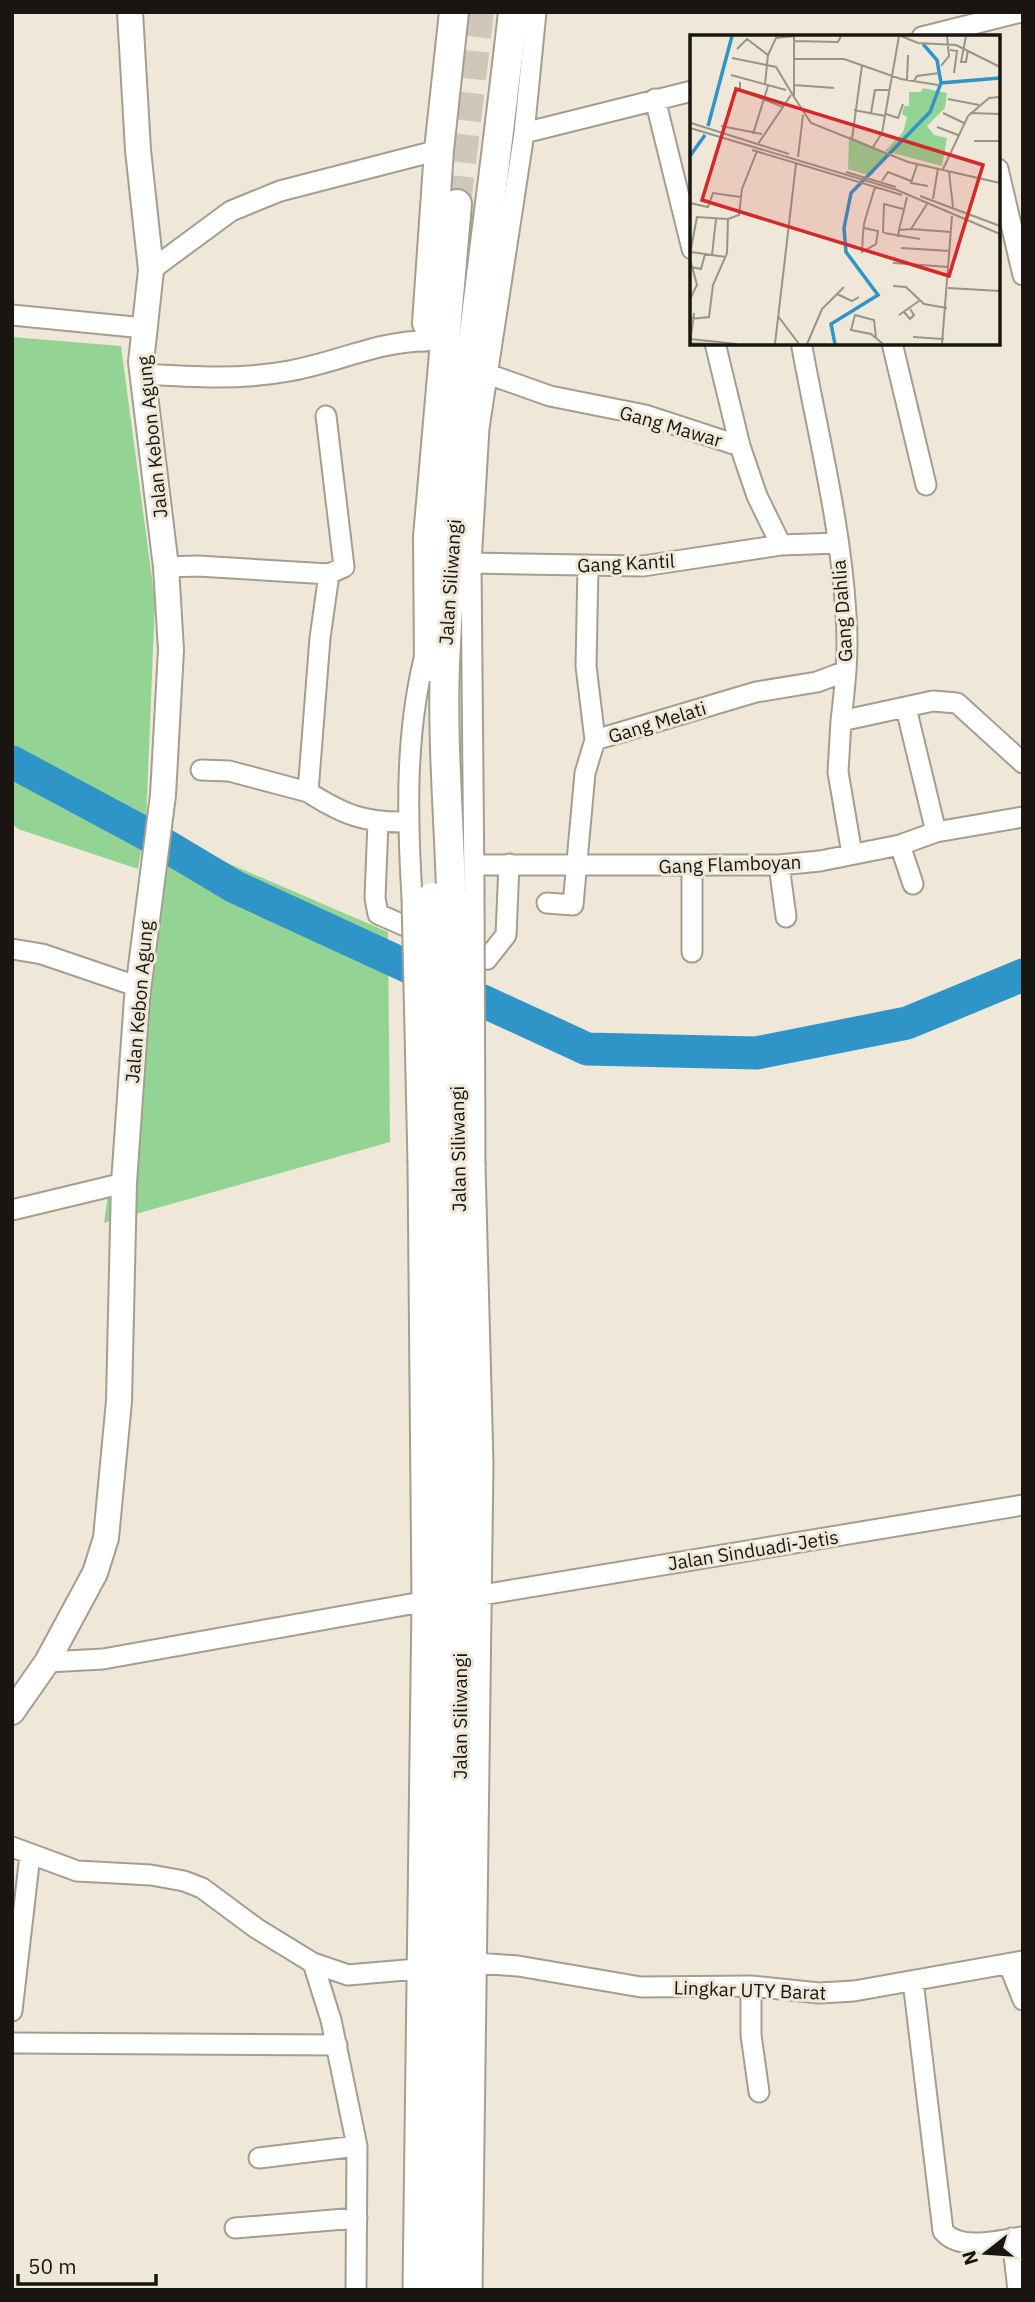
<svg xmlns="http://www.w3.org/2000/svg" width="1035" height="2302" font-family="'IBM Plex Sans',sans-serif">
  <rect width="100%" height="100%" fill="#efe8d8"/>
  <!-- green -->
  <path fill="#93d495" d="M12,337L121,346L155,601L146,823L138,869L18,829L12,823Z
    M158,833L388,932L390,1142L104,1223Z"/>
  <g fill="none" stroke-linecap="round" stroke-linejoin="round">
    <!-- river -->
    <path stroke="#2f95c8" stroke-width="33" d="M12,762L148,835L235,887L587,1049L756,1053L907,1023L1023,975"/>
    <!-- highway-tunnel -->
    <path stroke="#cfc8ba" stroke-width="28" stroke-dasharray="28 14" stroke-linecap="butt" d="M457,204L480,12"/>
    <defs>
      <path id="minor" d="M922,37L1021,12
        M655,99L692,249
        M524,133L692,91
        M998,169L1023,275
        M151,270L231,211L280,191L439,150
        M12,315L144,328
        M715,343L740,446
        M892,343L926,485
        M802,347C818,435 841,525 846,615C849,651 845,686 841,721
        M485,373L550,396L645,415L740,446L757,496L781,545L838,543
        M143,374C191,377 242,380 289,371C336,363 378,341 426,341
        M471,563L643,566L781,545
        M588,566L586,666L595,740L756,692L817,682L846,671
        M166,567L198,566L329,574L344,567L326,416
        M329,574L320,638L308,792C344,815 365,823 407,822
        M906,708L936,832
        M201,770L229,771L308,792
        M378,822L375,898L378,914L428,936
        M900,845L913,884
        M852,854L838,772L841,721L933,701L957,703L1023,763
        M474,865H779L820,861L900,845L936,832L1023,817
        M779,865L786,917
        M692,866V952
        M474,888L471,563L479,428L524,133L536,12
        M412,897C407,815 405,731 426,651
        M547,903L573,905L585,773L595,740
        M12,949L42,954L139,987
        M459,949L487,959L506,935L509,864
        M12,1210L124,1183
        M482,1595L1023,1505
        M47,1662L103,1659L422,1602
        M12,1847L77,1871L151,1875L184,1881L202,1888L256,1928L313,1963L348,1975L417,1969
        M313,1963L331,2020L357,2146L356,2290
        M477,1963L518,1966L641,1987L751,1986L819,1993L854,1991L1023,1961
        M1009,1965L1023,2000
        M913,1981L943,2231C960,2252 999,2240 1023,2237
        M751,1986V2035L759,2092
        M12,2011L30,1855
        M12,2043L337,2045
        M259,2158L357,2146
        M235,2228L357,2218
        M1012,2238L1018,2290
        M413,2290L422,1602L418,1163
        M472,2290L483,1463L475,1166"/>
      <path id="major" d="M12,1712L47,1662L95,1573L106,1538L119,1401L124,1183L137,998L163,795L171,650L166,567L141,362L151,270L138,150L130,12"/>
      <path id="highway" d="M427,323L439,150L454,12
        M429,667L428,537L457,204
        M451,892C449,817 442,740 445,665C454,446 489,230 513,12
        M431,2290L439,1455L436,1168
        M454,2290L461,1493L459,1168"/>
    </defs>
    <!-- minor casing -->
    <use href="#minor" stroke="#a59e8f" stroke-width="23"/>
    <!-- major casing -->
    <use href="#major" stroke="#a59e8f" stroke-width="28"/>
    <!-- highway casing -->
    <use href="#highway" stroke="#a59e8f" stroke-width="32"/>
    <!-- minor -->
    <use href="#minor" stroke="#fff" stroke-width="19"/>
    <!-- major -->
    <use href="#major" stroke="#fff" stroke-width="24"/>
    <!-- highway -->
    <use href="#highway" stroke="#fff" stroke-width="28"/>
    <defs>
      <path id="minor-bridge" d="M474,888L475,1166
        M412,897L418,1163"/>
      <path id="highway-bridge" d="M451,892L459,1168
        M432,897L436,1168"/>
    </defs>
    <!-- minor-bridge casing -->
    <use href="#minor-bridge" stroke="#a59e8f" stroke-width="23" stroke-linecap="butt"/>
    <!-- highway-bridge casing -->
    <use href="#highway-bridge" stroke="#a59e8f" stroke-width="32" stroke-linecap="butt"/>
    <!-- minor-bridge -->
    <use href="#minor-bridge" stroke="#fff" stroke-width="19"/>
    <!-- highway-bridge -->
    <use href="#highway-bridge" stroke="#fff" stroke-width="28"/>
  </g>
  <g text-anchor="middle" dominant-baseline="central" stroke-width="6" stroke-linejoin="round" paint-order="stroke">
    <!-- street labels -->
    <g font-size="19" fill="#191611" stroke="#efe8d8">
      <text transform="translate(671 426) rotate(16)">Gang Mawar</text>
      <text transform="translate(152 437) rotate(-96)">Jalan Kebon Agung</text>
      <text transform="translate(626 563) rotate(-3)">Gang Kantil</text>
      <text transform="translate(450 582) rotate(-86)">Jalan Siliwangi</text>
      <text transform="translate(842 611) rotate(-94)">Gang Dahlia</text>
      <text transform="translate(657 722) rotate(-17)">Gang Melati</text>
      <text transform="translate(730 864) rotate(-2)">Gang Flamboyan</text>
      <text transform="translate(139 1002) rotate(-85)">Jalan Kebon Agung</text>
      <text transform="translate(458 1149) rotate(-91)">Jalan Siliwangi</text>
      <text transform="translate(753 1550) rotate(-9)">Jalan Sinduadi-Jetis</text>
      <text transform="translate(460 1716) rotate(-90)">Jalan Siliwangi</text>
      <text transform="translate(750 1990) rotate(2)">Lingkar UTY Barat</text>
    </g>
  </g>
  <!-- overview -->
  <g transform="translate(690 35)">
    <rect width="310" height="310" fill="#efe8d8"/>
    <path d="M233,53L257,58L255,73L237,91L244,100L257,103L252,131L195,116L213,97L217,82L212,79L214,71H219V57H231ZM159,101L199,119L181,141L158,134Z" fill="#93d495"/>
    <path fill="none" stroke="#2f95c8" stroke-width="3.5" d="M233,9L247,25L251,48M18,91L42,1M0,121L15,100M145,309L141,289L188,260L156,217L154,193L161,158L240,77L251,48L310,43"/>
    <path fill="none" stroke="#999488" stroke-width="2" d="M104,1V62L121,88L218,127L310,148M211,1L228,8L266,10L310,32M276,1L271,27H276L278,15M104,6L148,7L151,1M47,14L57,4L78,20M260,15L267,16L264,38M42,23L86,32L104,62M104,24H154L211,44L248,50M251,31L259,21L257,1M41,40L96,55M217,45L218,20M224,46L227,41L249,38M50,47V55L93,72M75,49L78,20L86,3L104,1M104,50L144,53M258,64L289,70M164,75L195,81M181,78L185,55H199M253,78L274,88M280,78L310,79M196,79L208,83L213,69M1,88L99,119M31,91L72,99M247,92L268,100M0,93L207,155L310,199M63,99L78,51M162,104L172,30M284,106H310M68,109L101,60M183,112L192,98L209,1M62,115L212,160M108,122L113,80M227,130L221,148L238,151M253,134L278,81L299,63L310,62M156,137L206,152M259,137L263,172M192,146L198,137L221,146M230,161L310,191M243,164L248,133M0,168L18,172L23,158L51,162M174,193L188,196L186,209L172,217L173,198L174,189L175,185L185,152M221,194L261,197M209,195L217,162M193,198L194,169L213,174M194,198L230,204M208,202L209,195L221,194L237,169M211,213L260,216M1,217L36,222M0,219L7,182L38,184M22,220L26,184M0,224L7,250L0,264M203,228L259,232M2,232L11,234L15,219M203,251L216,252L234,269L257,273M258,253L310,256M147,259L162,266L169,262M214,277L220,284L224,280L220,274M209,280L229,266M88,281L109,309M0,284L19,282L23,250L37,218L38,184L49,180L52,154L67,116M223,302L254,304M186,303L184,285L165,280L161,295L181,299L193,309M0,304L47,309M0,308L24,309M0,309L4,278M85,309L106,129M117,309L132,274L154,252M252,309L262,181"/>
    <path fill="#d62828" fill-opacity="0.15" stroke="#d62828" stroke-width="3.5" d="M46,54L293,130L259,241L12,165Z"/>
    <rect width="310" height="310" fill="none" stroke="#191611" stroke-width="3.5"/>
  </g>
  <!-- border -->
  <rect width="1035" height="2302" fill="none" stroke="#191611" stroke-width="28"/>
  <!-- north arrow -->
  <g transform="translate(986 2253) rotate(253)" stroke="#efe8d8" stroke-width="5" paint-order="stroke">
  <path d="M0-5L12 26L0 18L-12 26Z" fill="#191611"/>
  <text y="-10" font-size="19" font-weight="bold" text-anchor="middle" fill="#191611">N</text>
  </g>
  <!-- scale -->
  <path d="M18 2274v10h138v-10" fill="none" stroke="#191611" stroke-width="3.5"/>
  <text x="28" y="2274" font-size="21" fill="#191611" stroke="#efe8d8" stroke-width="5" paint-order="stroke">50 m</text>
</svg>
